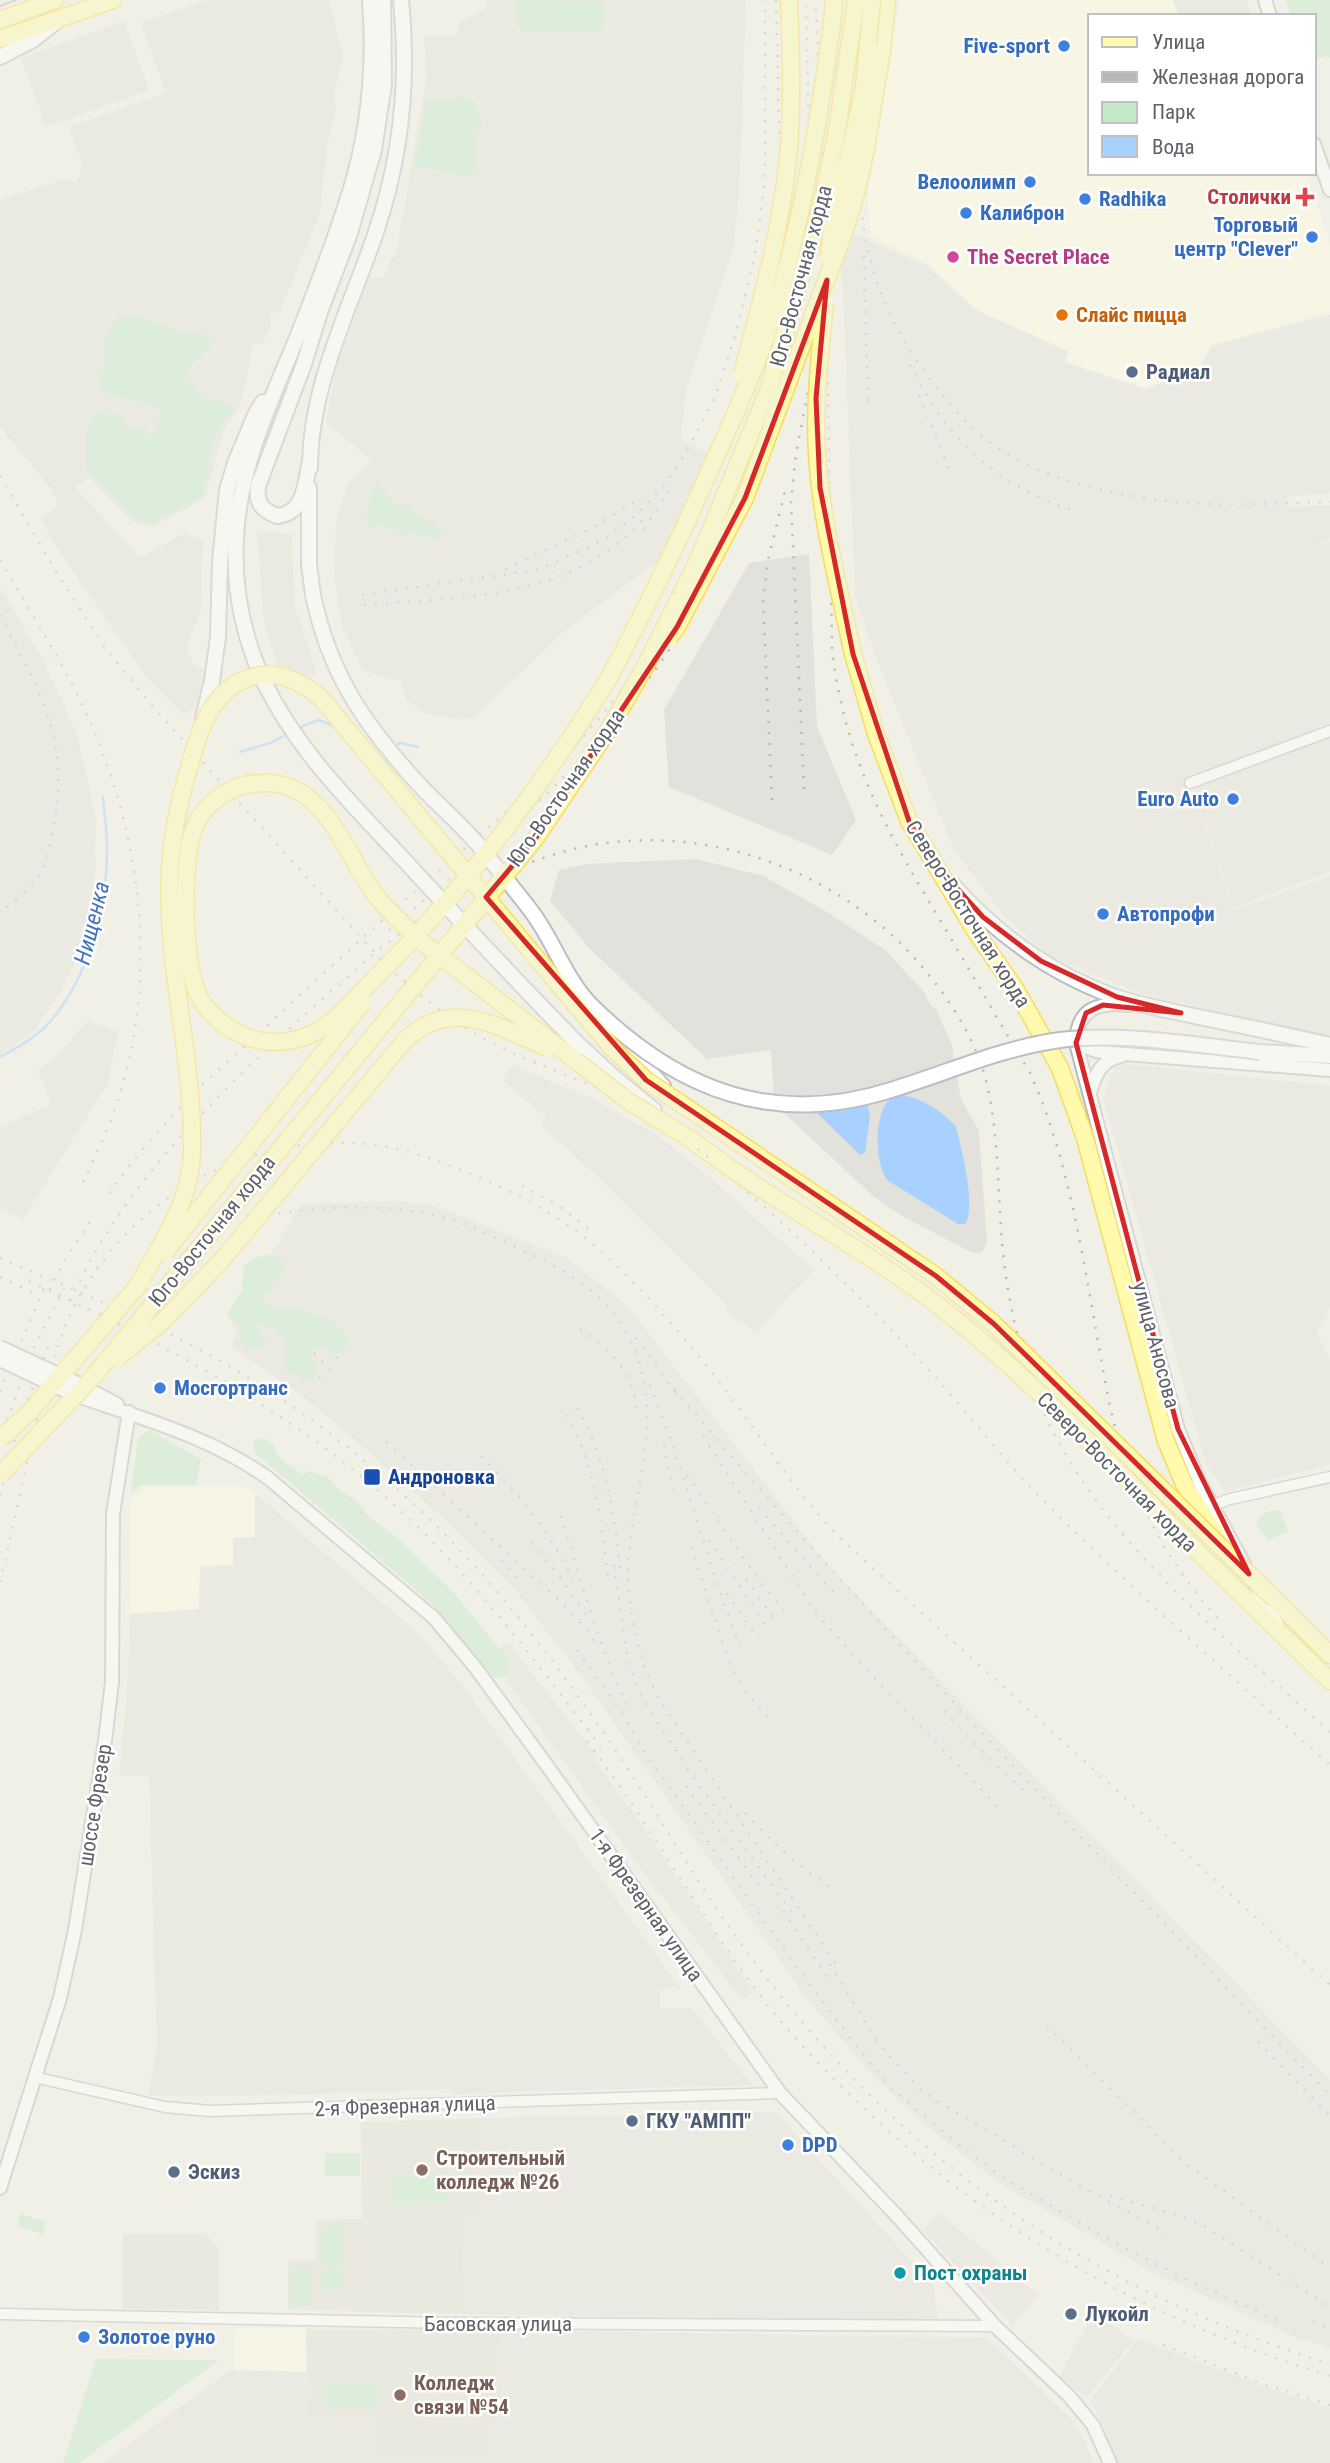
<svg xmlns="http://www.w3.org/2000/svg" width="1330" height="2463" font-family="'Roboto Condensed',sans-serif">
  <rect width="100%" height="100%" fill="#f1f0e7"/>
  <!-- commercial -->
  <path fill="#fffbde" d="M900,0H1173L1179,16H1090V173H1306L1330,245V312L1211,345L1197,368L1145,388L1066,362L1070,351L978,310L928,264L871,236L867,200Z
    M148,1487H244L255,1493V1538L200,1609L130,1614L131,1499Z
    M235,2329H306V2372L235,2370Z"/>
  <!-- industrial -->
  <path fill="#e2e1db" d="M207,0H329L343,58L335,91L336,110L327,147L320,213L279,313L270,312L271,325L262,344H253L241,404L223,431L205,498L152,527L131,521L90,478L75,487L140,558L185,533L203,540L201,611L186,647L193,664L208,672L216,688L184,715L146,677L58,549L41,520L58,505L53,491L0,427V200L59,181H77L83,166L69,127L166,93L141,23Z
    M485,0H746L739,196L734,245L686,389L681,440L716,457L670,552L567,629L473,718L462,719L426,714L406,699L400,681L364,671L342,626L334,577L336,519L349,483L371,460L326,422L336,369L370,276L384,278L389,263L396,254L427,76L424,36L456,35L461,22L488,7Z
    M1173,0H1246L1252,16H1179Z
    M124,21L149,90L46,127L21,58Z
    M851,233L925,265L977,311L1068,352L1064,362L1145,389L1199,369L1212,346L1330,315V493L1287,497L1288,507L1330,506V539L1278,556L1330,541V726L1188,780L1234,910L1330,876V1037L1142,994L1049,956L1004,916L954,850L879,665L855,596L842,267Z
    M258,532L292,534L294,603L317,675L286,689L267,634L262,606Z
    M809,554L817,726L856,820L832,855L669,787L664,710L749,563Z
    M0,587L43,660L76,731L96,818L95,882L88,927L82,948L58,996L32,1034L0,1054Z
    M1330,737V872L1234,907L1192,787Z
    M696,859L763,876L827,912L885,950L924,992L931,1006L936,1009L952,1046L961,1099L979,1131L987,1243L982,1252L976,1253L969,1251L902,1216L872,1195L774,1104L771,1050L707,1059L589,948L550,901L559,870L587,864Z
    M87,1021L118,1031L108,1083L23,1219L0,1208V1128L51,1104L38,1071L58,1055Z
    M1117,1063L1330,1086V1307L1316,1333L1330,1359V1464L1225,1492L1206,1464L1103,1097Z
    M512,1065L593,1099L659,1136L707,1175L814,1270L755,1333L744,1323H739L725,1309L726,1304L603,1182L540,1124L546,1117L502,1080Z
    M398,1201L434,1206L565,1257L625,1303L827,1564L1330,2080V2347L1297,2338L1154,2273L1004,2186L943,2140L881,2084L807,1999L580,1674L515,1590L446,1521L362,1446L301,1395L231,1346L237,1335L229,1317L252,1279L279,1243L300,1204Z
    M255,1493L421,1636L462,1685L681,1989L657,1988L660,1995V2008H692L752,2085L451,2094V2089L243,2096H148L157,2046L149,1776H119L127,1690L130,1614L199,1609L200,1566L233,1565V1538L255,1537Z
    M509,1643L597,1757L595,1760L639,1821L754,1992L743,2001L642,1870L489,1656Z
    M776,2112L934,2286L938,2321L464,2314L463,2219L482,2218L483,2118Z
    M939,2213L1039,2295L1012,2325L923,2230Z
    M1094,2312L1133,2341L1086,2398L1060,2376Z
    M502,2330L987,2338L1071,2419L1084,2439L1093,2463H103L231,2370L306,2372L307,2417L377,2418V2457L486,2455Z
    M1139,2338L1161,2348L1260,2385L1330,2408V2463H1118L1104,2427L1090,2401Z"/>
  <!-- education -->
  <path fill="#e1dfd5" d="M483,2118L482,2219H463L464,2314L288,2310V2260H316V2220L362,2219L361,2122Z
    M205,2233L219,2248V2310L123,2309V2234Z
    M306,2329L502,2330L486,2455L377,2458V2418L307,2417Z"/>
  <!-- green -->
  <path fill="#c3e9c7" d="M517,0L599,1L605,5L606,10L604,24L596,31L525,32C512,25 516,12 517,0Z
    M1286,0H1330V58L1327,56L1314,60V16H1292Z
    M462,97L474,101L482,125L472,131C476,150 482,161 468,178L449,171L415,167L426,101L449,100Z
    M131,315L168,326L179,332L204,334L212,344C198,359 188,362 185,384L196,388L202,398L216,400L232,406L233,410L217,429L201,497L151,523L134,518L87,470V432L97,410L109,415H123L122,425L146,430L147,438L156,430L161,413L155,404C145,405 141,401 132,399C119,397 111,397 99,389C100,380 102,374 104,366C111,341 96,343 119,317Z
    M377,484L394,504L407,506L444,533L436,539L413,533L401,536C391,524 384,522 369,529L366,517L371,505L369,494Z
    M267,1255L279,1257L284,1269L270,1290L261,1297L268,1307L281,1308L293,1306L330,1320L349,1338L345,1349L334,1354L324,1346L312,1347V1360L318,1370L314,1382L303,1381L298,1374H286V1340C277,1329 269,1324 255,1323L267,1345L256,1349L244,1346L237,1323L227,1315L242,1290L244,1266L254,1258Z
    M149,1430L201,1459L196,1485H141L131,1493L138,1438Z
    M264,1438L275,1445C275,1459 292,1466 302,1474L310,1471L328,1477L342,1493L354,1498L369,1517L399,1539L454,1593L508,1659V1675L495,1679L430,1602L254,1452V1440Z
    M1280,1510L1288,1532L1268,1540L1255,1523C1262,1513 1268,1511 1280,1510Z
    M325,2153H360V2176H325Z
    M445,2175V2204H391L390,2176Z
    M21,2214L46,2222L43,2234L17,2226Z
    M322,2226H343V2266H322Z
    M290,2267H312V2306H291Z
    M322,2269H343V2289H322Z
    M96,2359L219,2360L79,2463H63Z
    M326,2382H377V2408H326Z"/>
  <!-- water -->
  <path fill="#a9d1ff" d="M902,1095C921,1098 944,1112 956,1127C961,1147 977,1208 965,1224H958L887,1180C875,1163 874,1119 887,1102C891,1097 896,1097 902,1095Z
    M867,1102L870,1116L865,1153L860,1155L815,1111L813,1105Z"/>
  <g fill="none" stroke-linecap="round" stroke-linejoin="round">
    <!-- stream -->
    <path stroke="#a9d1ff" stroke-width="2.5" d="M298,728L319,720L334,726
      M392,747L400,743L418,747
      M240,752L273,742L289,733
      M0,1057C15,1049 33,1039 45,1027C87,984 108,905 107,846C107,830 104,813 103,797"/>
    <defs>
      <path id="minor" d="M1190,783L1330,731
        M1211,1506L1230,1499L1330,1477
        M34,2077L165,2107L210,2111L780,2093
        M0,2314L450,2323L995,2326"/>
      <path id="tertiary" d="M1265,0L1270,16
        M1314,144L1330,190
        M1129,1005C1098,1002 1077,1008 1076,1043L1178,1429L1199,1481L1245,1566
        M1076,1043L1096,1051L1112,1053L1330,1070
        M1090,1093C1095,1075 1101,1060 1121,1056
        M77,1383L117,1404
        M72,1394C140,1418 209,1436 268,1478L434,1618L475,1667L548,1767L780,2093L897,2216L995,2326L1069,2396L1093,2425L1110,2463
        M1255,1585L1277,1624
        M0,2188L60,1998L75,1930L105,1741L112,1682L113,1514L129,1412"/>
      <path id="secondary" d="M0,57L33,40L58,20
        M310,461C305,484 305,513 277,516C261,510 256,502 258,486L304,364L320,312L350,233L374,150L384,84L383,0
        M310,468C310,385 350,309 376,232C401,158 409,78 401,0
        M309,488V564L313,595
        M264,682C243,636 233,588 236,538C239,469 270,402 296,340C315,292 334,243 349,195C369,132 375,66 370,0
        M203,718L212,681L218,637L220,562L227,490L235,463L256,413L263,402
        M951,883C996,934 1052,974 1116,997C1143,1006 1172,1011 1199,1017C1243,1026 1286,1035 1330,1045
        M609,1027L663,1086
        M581,1047L616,1079L654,1110
        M1260,1052L1330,1056"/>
      <path id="primary" d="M0,20L55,0
        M0,39L113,0
        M882,50L887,0
        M853,654L876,734L909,821L976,932L1016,990L1060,1068L1085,1138L1166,1441L1184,1484L1217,1537
        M687,1137L723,1163
        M1214,1568L1330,1681
        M1274,1599L1330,1655"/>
    </defs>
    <!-- minor casing -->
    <use href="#minor" stroke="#b9bbc1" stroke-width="13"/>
    <!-- tertiary casing -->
    <use href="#tertiary" stroke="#b9bbc1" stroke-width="16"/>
    <!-- secondary casing -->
    <use href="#secondary" stroke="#bcbec5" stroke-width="18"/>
    <!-- primary casing -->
    <use href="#primary" stroke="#f9dc58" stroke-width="19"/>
    <!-- minor -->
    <use href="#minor" stroke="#fff" stroke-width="10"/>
    <!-- tertiary -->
    <use href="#tertiary" stroke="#fff" stroke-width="12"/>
    <!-- secondary -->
    <use href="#secondary" stroke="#fff" stroke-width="14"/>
    <!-- primary -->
    <use href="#primary" stroke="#fffaae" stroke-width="16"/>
    <!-- tram -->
    <path stroke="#b7b8b9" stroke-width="2" d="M0,6L16,0"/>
    <!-- rail -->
    <path stroke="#b7b8b9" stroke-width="2.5" stroke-dasharray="2 9" stroke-linecap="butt" d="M776,0L781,206
      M830,0C834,55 844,108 853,162C860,200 864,240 875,276C887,314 906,347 930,379C945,398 960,418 979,434C1029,477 1102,492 1166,501C1220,507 1276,503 1330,502
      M816,9L826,256L832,651C846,763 889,835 946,930C974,978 1002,1026 1030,1073C1067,1155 1080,1242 1096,1330C1104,1374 1110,1418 1125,1460C1145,1520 1179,1578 1223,1624
      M864,256L868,410
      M910,365C948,441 997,487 1078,512
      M919,395L949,469
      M0,476L57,573L106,649L153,707L383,962C418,994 452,1023 494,1044C557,1076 630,1092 685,1138C770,1209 852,1286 927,1368C967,1411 1002,1459 1043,1500C1135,1592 1233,1678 1330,1765
      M644,529L673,485
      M0,560C27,605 55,651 79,698C138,819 160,960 121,1091C111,1124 95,1157 80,1188
      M505,569L588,530L642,498
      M362,595L536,570L589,547L606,538L636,515L666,483L689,447L715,397L736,333L755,254L765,182V0
      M364,605C462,597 575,600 645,517
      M0,615C39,691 72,740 53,829C50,844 47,863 39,876C31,890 12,902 0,913
      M804,789L791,502L796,454L821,323
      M772,800L763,601L768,560L785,491
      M389,930C457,871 529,816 590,750C676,658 745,536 777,413C789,365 795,314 800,264C803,239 807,214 808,189C810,126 807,63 806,0
      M522,1186L559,1206L595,1234
      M109,1193L137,1156L189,1097L390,913L541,782L579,742L620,693L704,562L746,461L774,347L785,274L792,191L791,0
      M268,1216C316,1205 394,1204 442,1217C465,1223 489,1234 511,1245C535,1256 559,1267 581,1283C640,1324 654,1389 644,1457C639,1492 631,1527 628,1562C627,1590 633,1630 641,1657C644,1670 652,1683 657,1696L840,1970
      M0,1258C70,1288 142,1318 210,1355C290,1400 365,1456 430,1520C506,1594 571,1682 629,1771C663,1823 694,1877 730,1928C881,2146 1077,2285 1330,2364
      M0,1277L36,1294
      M29,1281C172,1347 313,1422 425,1534C490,1600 545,1674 601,1747
      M50,1290L66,1258L91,1220
      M70,1301C122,1185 216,1095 309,1011C356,969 402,926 458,896C488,881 518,866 549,856C671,816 809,855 899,942C936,978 976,1034 987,1085C1002,1150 996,1217 1007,1283C1014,1328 1026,1375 1045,1416C1108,1547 1225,1637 1330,1732
      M580,1329C614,1352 635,1375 638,1417
      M636,1338L679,1397
      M314,1353L333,1372
      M336,1357L342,1363
      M319,1377L324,1382
      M650,1385C685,1470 706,1561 740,1646
      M674,1389C881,1635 1107,1864 1330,2095
      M0,1392L44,1288
      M577,1408C608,1462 614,1514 621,1575
      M567,1415C595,1465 601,1520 608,1576
      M703,1436L816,1613L866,1669L1003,1812
      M0,1441L31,1354L64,1288
      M386,1442L561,1602L586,1629L595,1643
      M664,1445L673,1489
      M481,1456C518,1492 551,1534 573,1580
      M687,1475L760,1582L784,1610
      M0,1495L19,1423L48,1347
      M759,1508L833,1592
      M561,1516C581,1581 599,1647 628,1708
      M709,1540L767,1627
      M531,1543L558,1574L586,1615
      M691,1547L728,1659L748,1695L771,1721
      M501,1560L524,1584
      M614,1565L628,1661L639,1690L655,1719L694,1778L794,1916
      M746,1579L774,1619
      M0,1582C15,1522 26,1461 42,1401C52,1363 62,1326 82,1292C140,1192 252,1133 368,1144C406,1148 443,1162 478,1177C521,1195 570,1222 604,1254C638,1285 671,1322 700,1358C750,1417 787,1485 842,1540L1330,1985
      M727,1593L758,1639
      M577,1650L621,1711L646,1754L791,1959L850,2038L891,2088L964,2149L1007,2180L1114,2242L1187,2280L1279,2321
      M944,1711L988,1758L1029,1795
      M587,1741C651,1825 701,1919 766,2003C795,2040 829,2075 863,2107C996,2235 1154,2322 1330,2376
      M686,1786L762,1890
      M745,1813C770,1840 798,1867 829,1886
      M783,1911L830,1981
      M830,1964L878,2043L924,2093L1078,2185L1167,2233
      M1047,2026L1185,2163L1330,2268
      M1258,2042L1330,2116
      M1110,2196L1182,2216L1204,2226L1330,2307
      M1313,2321L1330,2329
      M1163,2345L1266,2385L1330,2405"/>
    <defs>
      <path id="tertiary-bridge" d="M0,1347L77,1383
        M0,1360L72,1394"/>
      <path id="secondary-bridge" d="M313,595C329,672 362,721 414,779C436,804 464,826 485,853C501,874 519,894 534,915C555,944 567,982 593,1007C679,1091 774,1127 891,1090C947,1073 1001,1048 1060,1040C1125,1032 1194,1045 1260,1052
        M264,682C298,752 353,805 405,861C463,924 521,986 581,1047"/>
      <path id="primary-bridge" d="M829,257L831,235L864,88L872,0
        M825,303C820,353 814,403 817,453C821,521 839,588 853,654
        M742,374C761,304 780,233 788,160C793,107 791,53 789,0
        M669,638L677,627L745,498L842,238L856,193L866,149L882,50
        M687,1137L628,1101L426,945C408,929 389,913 374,893C345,853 325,782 265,783C252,783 240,785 229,791C206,803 193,821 189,847C184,886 183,956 197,992C202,1005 215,1018 226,1026C252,1044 282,1047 312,1034C336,1023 355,998 373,980C462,892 538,792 604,686C617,666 627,643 638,622C659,581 679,540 697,499C719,449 743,399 762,348C791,268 808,183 821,99C826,66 832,33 834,0
        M723,1163C788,1209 859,1247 923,1294C1030,1374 1120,1475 1214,1568
        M166,1251L363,1002
        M135,1290C159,1247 192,1201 192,1150C194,1056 165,964 170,870C172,832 180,797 191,761C200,729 209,699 239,682C270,666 297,678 321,698L558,984L614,1050L646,1080L936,1276L994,1324L1274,1599
        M117,1358L161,1323L221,1261L406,1039C454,996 499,1028 548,1048
        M0,1439L28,1414L141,1282
        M0,1475L93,1377L535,839L609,729L645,667L696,565L768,391L823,201L838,124L856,0"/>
    </defs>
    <!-- tertiary-bridge casing -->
    <use href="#tertiary-bridge" stroke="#b9bbc1" stroke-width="16" stroke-linecap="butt"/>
    <!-- secondary-bridge casing -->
    <use href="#secondary-bridge" stroke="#bcbec5" stroke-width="18" stroke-linecap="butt"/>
    <!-- primary-bridge casing -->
    <use href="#primary-bridge" stroke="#f9dc58" stroke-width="19" stroke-linecap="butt"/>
    <!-- tertiary-bridge -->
    <use href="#tertiary-bridge" stroke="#fff" stroke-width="12"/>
    <!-- secondary-bridge -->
    <use href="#secondary-bridge" stroke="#fff" stroke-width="14"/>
    <!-- primary-bridge -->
    <use href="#primary-bridge" stroke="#fffaae" stroke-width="16"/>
  </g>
  <!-- marked area -->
  <path d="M0 0H1330V2463H0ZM827,280L816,398L820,488L853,654L909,821L932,861L983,917L1041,961L1117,997L1181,1013L1103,1005L1086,1013L1076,1043L1178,1429L1249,1574L994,1324L936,1276L646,1080L486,897L535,839L677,627L745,498Z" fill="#f1f0e7" fill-opacity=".55" fill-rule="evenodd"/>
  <path fill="none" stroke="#d62828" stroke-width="5" stroke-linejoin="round" d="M827,280L816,398L820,488L853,654L909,821L932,861L983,917L1041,961L1117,997L1181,1013L1103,1005L1086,1013L1076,1043L1178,1429L1249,1574L994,1324L936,1276L646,1080L486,897L535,839L677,627L745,498Z"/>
  <!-- markers -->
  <g fill="#3f7fe0" stroke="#fff" stroke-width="2.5">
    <circle cx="1064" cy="46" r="7"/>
    <circle cx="1030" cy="182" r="7"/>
    <circle cx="1085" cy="199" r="7"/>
    <circle cx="966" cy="213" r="7"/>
    <circle cx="1312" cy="237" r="7"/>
    <circle cx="1233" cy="799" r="7"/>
    <circle cx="1103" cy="914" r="7"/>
    <circle cx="160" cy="1388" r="7"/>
    <circle cx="788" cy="2145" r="7"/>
    <circle cx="84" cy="2337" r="7"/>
  </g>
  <path fill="#e0444e" stroke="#fff" stroke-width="2.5" d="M1301.5 186.5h7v7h7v7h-7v7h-7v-7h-7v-7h7z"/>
  <circle fill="#d1479c" stroke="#fff" stroke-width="2.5" cx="953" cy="257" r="7"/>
  <circle fill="#e8710a" stroke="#fff" stroke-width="2.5" cx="1062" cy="315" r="7"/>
  <g fill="#5c6f8a" stroke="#fff" stroke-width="2.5">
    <circle cx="1132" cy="372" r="7"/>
    <circle cx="632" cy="2121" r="7"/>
    <circle cx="174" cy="2172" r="7"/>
    <circle cx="1071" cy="2314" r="7"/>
  </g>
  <rect fill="#1a4fb4" stroke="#fff" stroke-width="2.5" x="363" y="1468" width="18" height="18" rx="3.5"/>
  <g fill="#8d6e63" stroke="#fff" stroke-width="2.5">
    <circle cx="422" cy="2170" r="7"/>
    <circle cx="400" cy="2395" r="7"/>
  </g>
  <circle fill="#0f9aa8" stroke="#fff" stroke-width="2.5" cx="900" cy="2273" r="7"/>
  <g text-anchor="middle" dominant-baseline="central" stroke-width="5" stroke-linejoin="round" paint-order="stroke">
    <!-- shop labels -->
    <g font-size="21" font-weight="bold" fill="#366cbe" stroke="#fff" text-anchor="start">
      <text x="1050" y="46" text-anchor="end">Five-sport</text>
      <text x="1016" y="182" text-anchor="end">Велоолимп</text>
      <text x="1099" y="199">Radhika</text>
      <text x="980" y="213">Калиброн</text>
      <text x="1298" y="225" text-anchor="end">Торговый<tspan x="1298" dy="24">центр "Clever"</tspan></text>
      <text x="1219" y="799" text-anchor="end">Euro Auto</text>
      <text x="1117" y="914">Автопрофи</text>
      <text x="174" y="1388">Мосгортранс</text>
      <text x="802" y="2145">DPD</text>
      <text x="98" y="2337">Золотое руно</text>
    </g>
    <!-- health labels -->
    <g font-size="21" font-weight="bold" fill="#be3a42" stroke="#fff" text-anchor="end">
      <text x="1291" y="197">Столички</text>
    </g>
    <!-- hotel labels -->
    <g font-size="21" font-weight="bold" fill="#b23c85" stroke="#fff" text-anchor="start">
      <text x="967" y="257">The Secret Place</text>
    </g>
    <!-- street labels -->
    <g font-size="21" fill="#5e6168" stroke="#fff">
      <text transform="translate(801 276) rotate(-75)">Юго-Восточная хорда</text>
      <text transform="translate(566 788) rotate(-55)">Юго-Восточная хорда</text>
      <text transform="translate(968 914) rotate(58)">Северо-Восточная хорда</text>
      <text transform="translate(212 1231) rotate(-51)">Юго-Восточная хорда</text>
      <text transform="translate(1156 1345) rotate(75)">улица Аносова</text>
      <text transform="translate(1117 1472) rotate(45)">Северо-Восточная хорда</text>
      <text transform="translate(95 1805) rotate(-81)">шоссе Фрезер</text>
      <text transform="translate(646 1905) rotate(55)">1-я Фрезерная улица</text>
      <text transform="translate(405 2106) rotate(-2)">2-я Фрезерная улица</text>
      <text x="498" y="2324">Басовская улица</text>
    </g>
    <!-- food labels -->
    <g font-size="21" font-weight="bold" fill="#c56008" stroke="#fff" text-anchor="start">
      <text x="1076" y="315">Слайс пицца</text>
    </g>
    <!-- service labels -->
    <g font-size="21" font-weight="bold" fill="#4e5e75" stroke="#fff" text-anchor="start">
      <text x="1146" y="372">Радиал</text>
      <text x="646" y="2121">ГКУ "АМПП"</text>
      <text x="188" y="2172">Эскиз</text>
      <text x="1085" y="2314">Лукойл</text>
    </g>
    <!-- transit labels -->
    <g font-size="21" font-weight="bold" fill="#164399" stroke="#fff" text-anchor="start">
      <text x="388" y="1477">Андроновка</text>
    </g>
    <!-- education labels -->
    <g font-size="21" font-weight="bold" fill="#785e54" stroke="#fff" text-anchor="start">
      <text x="436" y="2158">Строительный<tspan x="436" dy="24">колледж №26</tspan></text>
      <text x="414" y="2383">Колледж<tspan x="414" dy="24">связи №54</tspan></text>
    </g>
    <!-- culture labels -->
    <g font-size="21" font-weight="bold" fill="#0d838f" stroke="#fff" text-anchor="start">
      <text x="914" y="2273">Пост охраны</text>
    </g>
    <!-- water labels -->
    <g font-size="23" font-style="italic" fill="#4073c2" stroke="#fff">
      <text transform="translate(92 923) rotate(-76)">Нищенка</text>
    </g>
  </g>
  <!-- legend -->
  <rect x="1088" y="14" width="228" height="161" fill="#ffffff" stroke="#bfc0c3" stroke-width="2"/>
  <rect x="1102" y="37" width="35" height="10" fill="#fffaae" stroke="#bfc0c3" stroke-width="2"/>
  <text x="1152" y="49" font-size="21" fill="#5e6168">Улица</text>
  <rect x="1102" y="72" width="35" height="10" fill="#b7b8b9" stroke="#bfc0c3" stroke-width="2"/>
  <text x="1152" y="84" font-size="21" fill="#5e6168">Железная дорога</text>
  <rect x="1102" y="102" width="35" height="21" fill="#c3e9c7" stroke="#bfc0c3" stroke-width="2"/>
  <text x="1152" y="119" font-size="21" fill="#5e6168">Парк</text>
  <rect x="1102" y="136" width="35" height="21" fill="#a9d1ff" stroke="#bfc0c3" stroke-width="2"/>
  <text x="1152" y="154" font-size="21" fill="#5e6168">Вода</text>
</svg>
